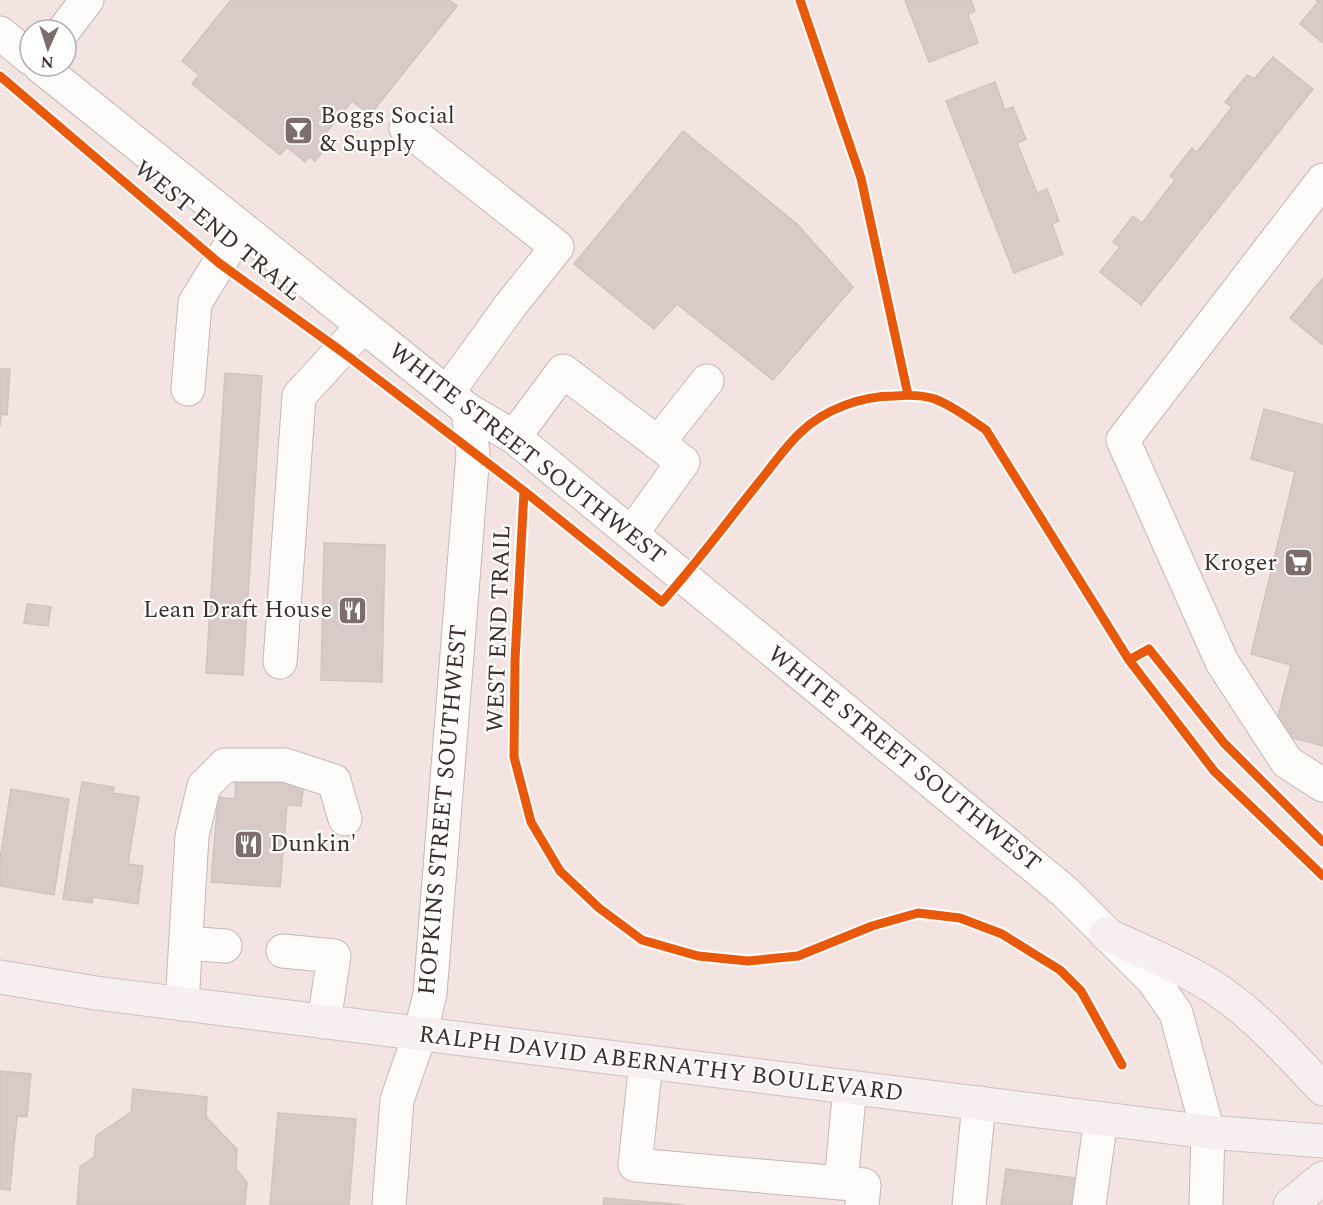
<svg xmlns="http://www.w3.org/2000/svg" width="1323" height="1205" font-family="Spectral,serif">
  <rect width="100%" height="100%" fill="#f3e3e1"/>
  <!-- building -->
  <path fill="#d8cbc7" stroke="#d1c4bf" stroke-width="1.5" d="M231,0H449L457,6L370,115L352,101L316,145L323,151L315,161L310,157L305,162L287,147L280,155L192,84L199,75L182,61Z
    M905,0H971L975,11L968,14L978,43L929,62Z
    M1316,0H1323V43L1300,24L1318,2Z
    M1273,57L1313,89L1141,305L1100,272L1120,247L1113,242L1133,216L1142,223L1175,180L1170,176L1192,148L1197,152L1232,107L1225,102L1247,75L1254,79Z
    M995,82L1005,110L1013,107L1026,139L1017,143L1037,193L1047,189L1059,221L1052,224L1063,254L1014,273L946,101Z
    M683,131L797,224L853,287L773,380L677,304L654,329L574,264Z
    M1323,278V345L1290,318Z
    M0,369H10L7,415L1,414L0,426Z
    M225,373L262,376L243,675L206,673Z
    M1264,409L1323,425V746L1290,737L1278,717L1291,665L1251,654L1295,472L1251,459Z
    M324,543L385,545L382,682L321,680Z
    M27,604L51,607L48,626L24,623Z
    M236,777L304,783L301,806L287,805L280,887L211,882L218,797L235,799Z
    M82,782L114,787L113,793L139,797L128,864L143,866L138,904L93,897L92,903L63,899Z
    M11,789L69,799L54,895L0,886V859Z
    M0,1071L31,1074L27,1117L17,1116L10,1190L0,1189Z
    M133,1089L207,1097L206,1117L237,1149L236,1169L247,1182L245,1205H77L80,1167L94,1157L96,1136L131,1112Z
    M278,1113L356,1119L349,1205H270Z
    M1006,1169L1082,1179L1079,1205H1001Z
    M604,1198L685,1205H603Z"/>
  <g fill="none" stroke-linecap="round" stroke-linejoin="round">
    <defs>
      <path id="minor" d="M64,30L87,0
        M0,33L30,58
        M40,66L468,410L514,437L1064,891L1152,979L1176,1013L1208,1132L1206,1205
        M406,128L557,247L510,306L447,393
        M1323,180L1123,440L1222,662L1287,762L1323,785
        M188,389L195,303L241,228
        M514,437L563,371L683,462L632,533
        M658,443L707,381
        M280,662L299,396L363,326
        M186,943L225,946
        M283,951L334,956L324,1022
        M182,1004L192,836L204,786L225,765H285L334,781L345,819
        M646,1062L635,1165L864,1185L862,1205
        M841,1183L850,1087
        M389,1205L397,1100L420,1034L430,994L473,453L468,410
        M969,1205L979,1103
        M1089,1205L1101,1119"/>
      <path id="major" d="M1106,934C1137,949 1169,962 1198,978C1247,1005 1285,1049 1323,1089
        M0,977L96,993L1208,1132L1323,1141
        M1290,1205L1323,1178"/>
    </defs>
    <!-- minor casing -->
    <use href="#minor" stroke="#c5b8b6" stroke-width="35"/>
    <!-- major casing -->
    <use href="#major" stroke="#cdc3c3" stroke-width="35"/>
    <!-- minor -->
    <use href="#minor" stroke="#fdfbfa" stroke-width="33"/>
    <!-- major -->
    <use href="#major" stroke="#f6eeef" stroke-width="33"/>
    <defs>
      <path id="cycleway" d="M800,0L861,178L908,395
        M0,76L219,263L341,351L524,491L515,660L514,757L531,822L560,871L599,908L642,940L698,956L748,961L798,956L872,926L918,913L960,918L1002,934L1060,970L1081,991L1122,1065
        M524,491L662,602C698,562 729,519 763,477C775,462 787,445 801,432C825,409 862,396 894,396C906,395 923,395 935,399C953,406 970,419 986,430L1129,660L1214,771L1323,876
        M1129,660L1149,649L1224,743L1323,842"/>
    </defs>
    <!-- cycleway casing -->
    <use href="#cycleway" stroke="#fff" stroke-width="13"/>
    <!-- cycleway -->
    <use href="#cycleway" stroke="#e8590c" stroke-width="9"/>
  </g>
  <!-- icons -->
  <defs>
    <symbol id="bar-square" viewBox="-11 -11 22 22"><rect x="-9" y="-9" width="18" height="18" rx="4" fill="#7d6e6c" stroke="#fff"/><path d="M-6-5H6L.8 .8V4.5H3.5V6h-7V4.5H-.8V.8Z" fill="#fff"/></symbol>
    <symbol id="supermarket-square" viewBox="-11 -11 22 22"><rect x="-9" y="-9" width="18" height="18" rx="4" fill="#7d6e6c" stroke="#fff"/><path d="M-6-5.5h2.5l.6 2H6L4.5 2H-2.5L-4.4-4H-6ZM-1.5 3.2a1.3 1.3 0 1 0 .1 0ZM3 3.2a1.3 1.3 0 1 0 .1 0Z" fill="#fff"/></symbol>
    <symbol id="restaurant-square" viewBox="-11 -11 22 22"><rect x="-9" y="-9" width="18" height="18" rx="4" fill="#7d6e6c" stroke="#fff"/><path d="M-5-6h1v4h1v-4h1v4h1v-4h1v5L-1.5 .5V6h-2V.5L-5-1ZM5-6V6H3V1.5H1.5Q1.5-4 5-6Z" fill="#fff"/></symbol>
  </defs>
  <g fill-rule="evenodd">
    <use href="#bar-square" x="282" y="114" width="33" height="33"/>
    <use href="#supermarket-square" x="1282" y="546" width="33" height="33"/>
    <use href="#restaurant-square" x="336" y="594" width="33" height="33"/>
    <use href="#restaurant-square" x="232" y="828" width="33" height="33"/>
  </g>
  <g text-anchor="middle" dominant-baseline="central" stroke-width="4.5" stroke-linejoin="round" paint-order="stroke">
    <!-- poi labels -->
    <g font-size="24" fill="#3e2f2d" stroke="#fff" text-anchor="start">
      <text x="320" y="116">Boggs Social<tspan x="320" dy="28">&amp; Supply</tspan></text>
      <text x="1277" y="563" text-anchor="end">Kroger</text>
      <text x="332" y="610" text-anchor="end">Lean Draft House</text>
      <text x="270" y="844">Dunkin'</text>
    </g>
    <!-- street labels -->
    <g font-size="24" fill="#3e2f2d" stroke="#fff">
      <text transform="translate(218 231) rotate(39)">WEST END TRAIL</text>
      <text transform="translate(527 454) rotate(38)">WHITE STREET SOUTHWEST</text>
      <text transform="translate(499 629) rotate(-88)">WEST END TRAIL</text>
      <text transform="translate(904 759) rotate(39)">WHITE STREET SOUTHWEST</text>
      <text transform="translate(443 810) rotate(-85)">HOPKINS STREET SOUTHWEST</text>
      <text transform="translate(661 1064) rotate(7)">RALPH DAVID ABERNATHY BOULEVARD</text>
    </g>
  </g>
  <!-- north arrow -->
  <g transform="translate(48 48) rotate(183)"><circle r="28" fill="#ffffff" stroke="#b2acab" stroke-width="1.5"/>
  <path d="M0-4.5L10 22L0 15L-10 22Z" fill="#7d6e6c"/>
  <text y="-9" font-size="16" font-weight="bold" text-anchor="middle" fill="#3e2f2d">N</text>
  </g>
</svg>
